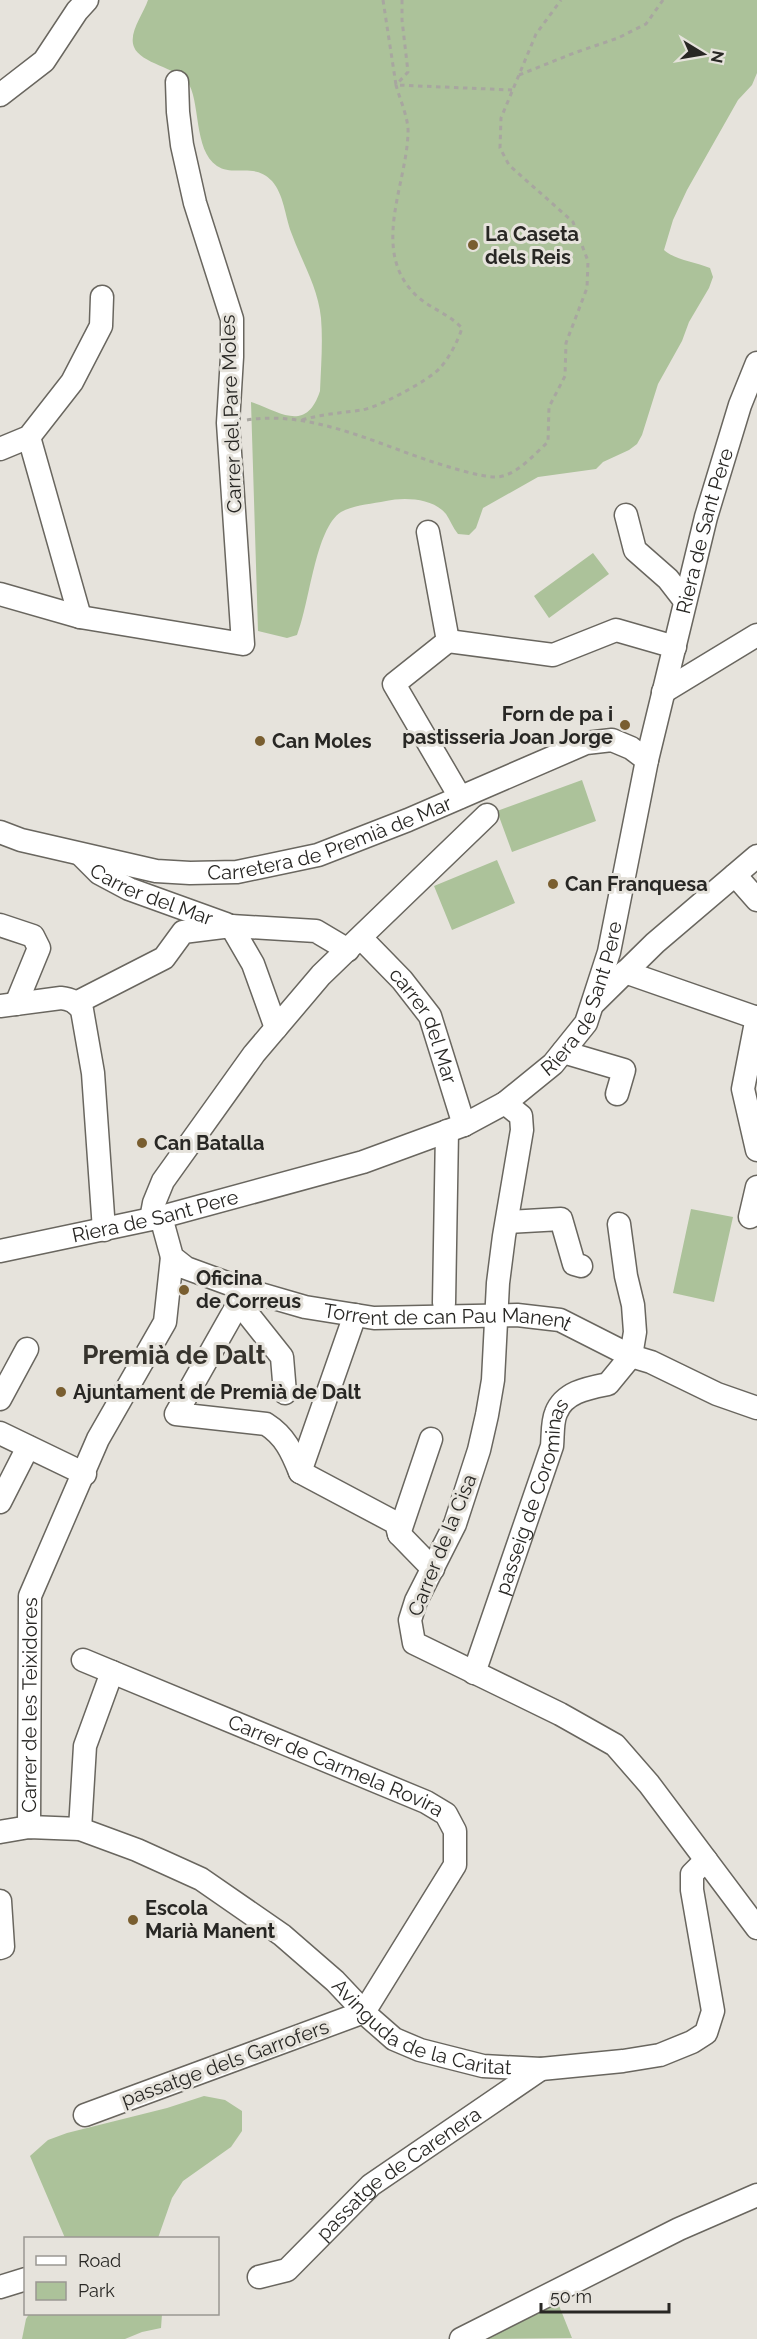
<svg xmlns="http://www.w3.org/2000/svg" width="757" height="2339" font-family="Raleway,sans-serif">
  <rect width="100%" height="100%" fill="#e6e3dc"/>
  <!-- green -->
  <path fill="#acc29a" d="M148,0H757V73L752,85L738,100L687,190L673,220L664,250C675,260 695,262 710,268L713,277L709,288L689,322L682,341L658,384L642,435L637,444L629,450L603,462L596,469L538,477L483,508L476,528L469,535L458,534C453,528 450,520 446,514C433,498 404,497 386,501C371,504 354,505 341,512C315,529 310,603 297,635L287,638L258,631L251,402C279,411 306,434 320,391C321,367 323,342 321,318C318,287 301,260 291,232C285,216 284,195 272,181C254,162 234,177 217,166C193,150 201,100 187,81C178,69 140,63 134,47C128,33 144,13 148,0Z
    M593,553L609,574L549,618L534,596Z
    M582,780L596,821L512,852L497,811Z
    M497,860L515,903L452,930L434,886Z
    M691,1209L733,1217L714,1302L673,1293Z
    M204,2096L225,2100L242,2111V2131L231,2147L183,2181L172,2198L158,2238H65L30,2156L48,2140L67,2133L167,2108Z
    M558,2303L572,2338L482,2339L481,2337Z
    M29,2314H162L161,2328L142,2332L125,2339H22L26,2319Z"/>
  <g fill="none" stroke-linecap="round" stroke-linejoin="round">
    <defs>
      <g id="minor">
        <path d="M0,95L44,61L77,11L87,0"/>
        <path d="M29,437L80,617"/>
        <path d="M0,449L29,437L72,382L101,326L102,297"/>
        <path d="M626,515L635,550L668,579L685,601"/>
        <path d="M428,532L448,641"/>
        <path d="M0,594L80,617L243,644L228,423L232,357V319L195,203L182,145L178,112L177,82"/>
        <path d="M448,641L553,655L616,630L675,647"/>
        <path d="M448,641L394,684L460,797"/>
        <path d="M663,692L757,635"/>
        <path id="s1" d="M0,832L21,840L156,871L190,873L237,872L318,855L408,820L586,743L612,740L631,748L647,760"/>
        <path id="s2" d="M82,856L99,873L129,889L226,924"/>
        <path d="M735,875L757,900"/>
        <path d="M0,925L33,936L39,948L16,1004"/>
        <path d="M231,926L253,964L276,1028"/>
        <path id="s3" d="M361,938L402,980L430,1016L464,1125"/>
        <path d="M625,972L757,1018"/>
        <path d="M595,1002L655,943L757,856"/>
        <path d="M76,1003L164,958L183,932L231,926L316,931L348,950"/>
        <path d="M0,1006L61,998C71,999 76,1002 82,1010L93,1073L104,1230"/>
        <path d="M757,1017L743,1089L757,1150"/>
        <path d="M563,1052L624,1070L617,1094"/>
        <path d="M505,1103L521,1116L522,1130L504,1236L498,1283L493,1380L487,1415L479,1450L455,1524L416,1601L410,1620L414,1643L560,1714L615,1745L649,1784L757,1928"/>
        <path id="s4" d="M161,1217L172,1257L186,1268L246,1290L305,1307L374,1318L517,1315L560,1320L631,1356L651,1362L717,1394L757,1408"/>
        <path d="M750,1217L757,1187"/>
        <path d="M151,1219L154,1203L163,1181L254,1054L321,975L487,815"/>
        <path d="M507,1222L561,1219L574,1264L581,1266"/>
        <path id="s5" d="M0,1251L161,1217L363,1162L464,1125L505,1103L553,1064L586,1023L609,952L647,760L706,517L740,405L757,363"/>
        <path d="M246,1290L176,1414L266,1424C285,1436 292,1452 300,1472L396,1523L399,1534L433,1569"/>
        <path d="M239,1303L282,1357L285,1393"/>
        <path d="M444,1303L447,1131"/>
        <path d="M0,1399L27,1349"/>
        <path d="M0,1433L85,1474"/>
        <path d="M300,1472L355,1315"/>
        <path d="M0,1502L28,1447"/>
        <path d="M399,1534L431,1439"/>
        <path id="s6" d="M83,1660L426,1802L446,1814L455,1831V1865L364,2012L85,2115"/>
        <path id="s7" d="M474,1673L552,1446C553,1436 552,1422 556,1413C564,1392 588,1388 608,1384L631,1356L635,1332L633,1305L626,1276L619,1224"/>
        <path id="s8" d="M29,1827L30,1596L98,1439L165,1322L172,1257"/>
        <path d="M80,1829L85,1746L112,1672"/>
        <path id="s9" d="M0,1832L29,1827L80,1829L137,1850L201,1879L282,1935L335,1981L370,2018L394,2039L420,2050L483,2066L541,2069L623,2061L660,2055L692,2042L706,2033L713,2011L692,1890V1874L706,1860"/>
        <path d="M0,1901L3,1947L0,1948"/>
        <path id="s10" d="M259,2277L287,2270L371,2185L541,2069"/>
        <path d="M0,2287L26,2279"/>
        <path d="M461,2339L679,2229L757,2195"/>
      </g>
    </defs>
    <!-- minor casing -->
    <use href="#minor" stroke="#69665f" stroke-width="25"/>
    <!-- path -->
    <path stroke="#a8a6a0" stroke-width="3" stroke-dasharray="4.5 4.5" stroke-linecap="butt" d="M383,0L396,85L512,90
      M519,75L574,53L618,38L646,24L663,0
      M247,420C310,410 375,443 433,462C449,467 480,477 496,477C517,476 533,455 548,442L549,407L565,376L566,343L587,288L588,261L573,222L509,165L500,148L501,118L536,34L561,0
      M302,420C322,414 341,413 362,410C379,407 428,381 440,368C449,358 458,341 462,328C447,312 425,307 411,290C373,246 406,185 408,134C409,119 400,100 396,85L408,72L402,20V0"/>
    <!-- minor -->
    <use href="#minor" stroke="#fff" stroke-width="22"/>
  </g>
  <!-- markers -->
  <g fill="#795e30" stroke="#e6e3dc" stroke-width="2">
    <circle cx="473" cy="245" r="6"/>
    <circle cx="625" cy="725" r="6"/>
    <circle cx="260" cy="741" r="6"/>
    <circle cx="553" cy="884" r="6"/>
    <circle cx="142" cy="1143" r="6"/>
    <circle cx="184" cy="1290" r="6"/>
    <circle cx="61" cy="1392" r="6"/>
    <circle cx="133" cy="1920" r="6"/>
  </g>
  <g text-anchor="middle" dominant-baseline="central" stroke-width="6" stroke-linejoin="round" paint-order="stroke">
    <!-- poi labels -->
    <g font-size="20" font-weight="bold" fill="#282724" stroke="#e6e3dc" text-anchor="start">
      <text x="485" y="234">La Caseta<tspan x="485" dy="23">dels Reis</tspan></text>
      <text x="613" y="714" text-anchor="end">Forn de pa i<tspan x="613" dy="23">pastisseria Joan Jorge</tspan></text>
      <text x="272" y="741">Can Moles</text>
      <text x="565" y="884">Can Franquesa</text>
      <text x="154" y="1143">Can Batalla</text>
      <text x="196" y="1278">Oficina<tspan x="196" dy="23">de Correus</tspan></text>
      <text x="73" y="1392">Ajuntament de Premià de Dalt</text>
      <text x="145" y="1908">Escola<tspan x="145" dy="23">Marià Manent</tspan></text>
    </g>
    <!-- street labels -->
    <g font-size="20" fill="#282724" stroke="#e6e3dc">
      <text transform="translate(231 414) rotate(-92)">Carrer del Pare Moles</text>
      <text stroke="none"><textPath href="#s5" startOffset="1149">Riera de Sant Pere</textPath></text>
      <text stroke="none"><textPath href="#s1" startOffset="340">Carretera de Premià de Mar</textPath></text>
      <text stroke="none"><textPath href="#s2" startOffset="81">Carrer del Mar</textPath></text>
      <text stroke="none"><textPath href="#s5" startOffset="663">Riera de Sant Pere</textPath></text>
      <text stroke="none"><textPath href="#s3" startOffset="110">carrer del Mar</textPath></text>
      <text stroke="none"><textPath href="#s5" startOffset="159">Riera de Sant Pere</textPath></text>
      <text stroke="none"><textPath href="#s4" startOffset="328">Torrent de can Pau Manent</textPath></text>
      <text stroke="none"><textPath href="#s7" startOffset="186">passeig de Corominas</textPath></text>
      <text transform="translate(442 1545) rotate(-68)">Carrer de la Cisa</text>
      <text stroke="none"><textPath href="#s8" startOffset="122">Carrer de les Teixidores</textPath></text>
      <text stroke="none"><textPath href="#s6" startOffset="274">Carrer de Carmela Rovira</textPath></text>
      <text stroke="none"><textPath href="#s9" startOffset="483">Avinguda de la Caritat</textPath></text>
      <text transform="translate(225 2063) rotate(-20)">passatge dels Garrofers</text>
      <text stroke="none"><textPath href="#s10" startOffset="177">passatge de Carenera</textPath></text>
    </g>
    <!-- district labels -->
    <g font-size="26" font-weight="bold" fill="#36332d" stroke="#e6e3dc">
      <text x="174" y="1355">Premià de Dalt</text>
    </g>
  </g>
  <!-- legend -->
  <rect x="24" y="2237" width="195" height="78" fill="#e6e3dc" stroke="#9a9892" stroke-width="1.5"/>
  <rect x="36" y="2256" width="30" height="9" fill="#ffffff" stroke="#9a9892" stroke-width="1.5"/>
  <text x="78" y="2267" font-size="18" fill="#282724">Road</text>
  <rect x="36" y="2282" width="30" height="18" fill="#acc29a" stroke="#9a9892" stroke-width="1.5"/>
  <text x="78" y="2297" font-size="18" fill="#282724">Park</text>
  <!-- north arrow -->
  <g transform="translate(703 54) rotate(101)" stroke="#e6e3dc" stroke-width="4.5" paint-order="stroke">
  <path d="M0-4.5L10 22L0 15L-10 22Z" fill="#282724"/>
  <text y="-9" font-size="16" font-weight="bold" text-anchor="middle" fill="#282724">N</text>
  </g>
  <!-- scale -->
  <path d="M541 2303v9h128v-9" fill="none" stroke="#282724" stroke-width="3"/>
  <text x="550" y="2303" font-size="18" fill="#282724" stroke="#e6e3dc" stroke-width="4.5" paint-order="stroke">50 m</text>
</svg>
